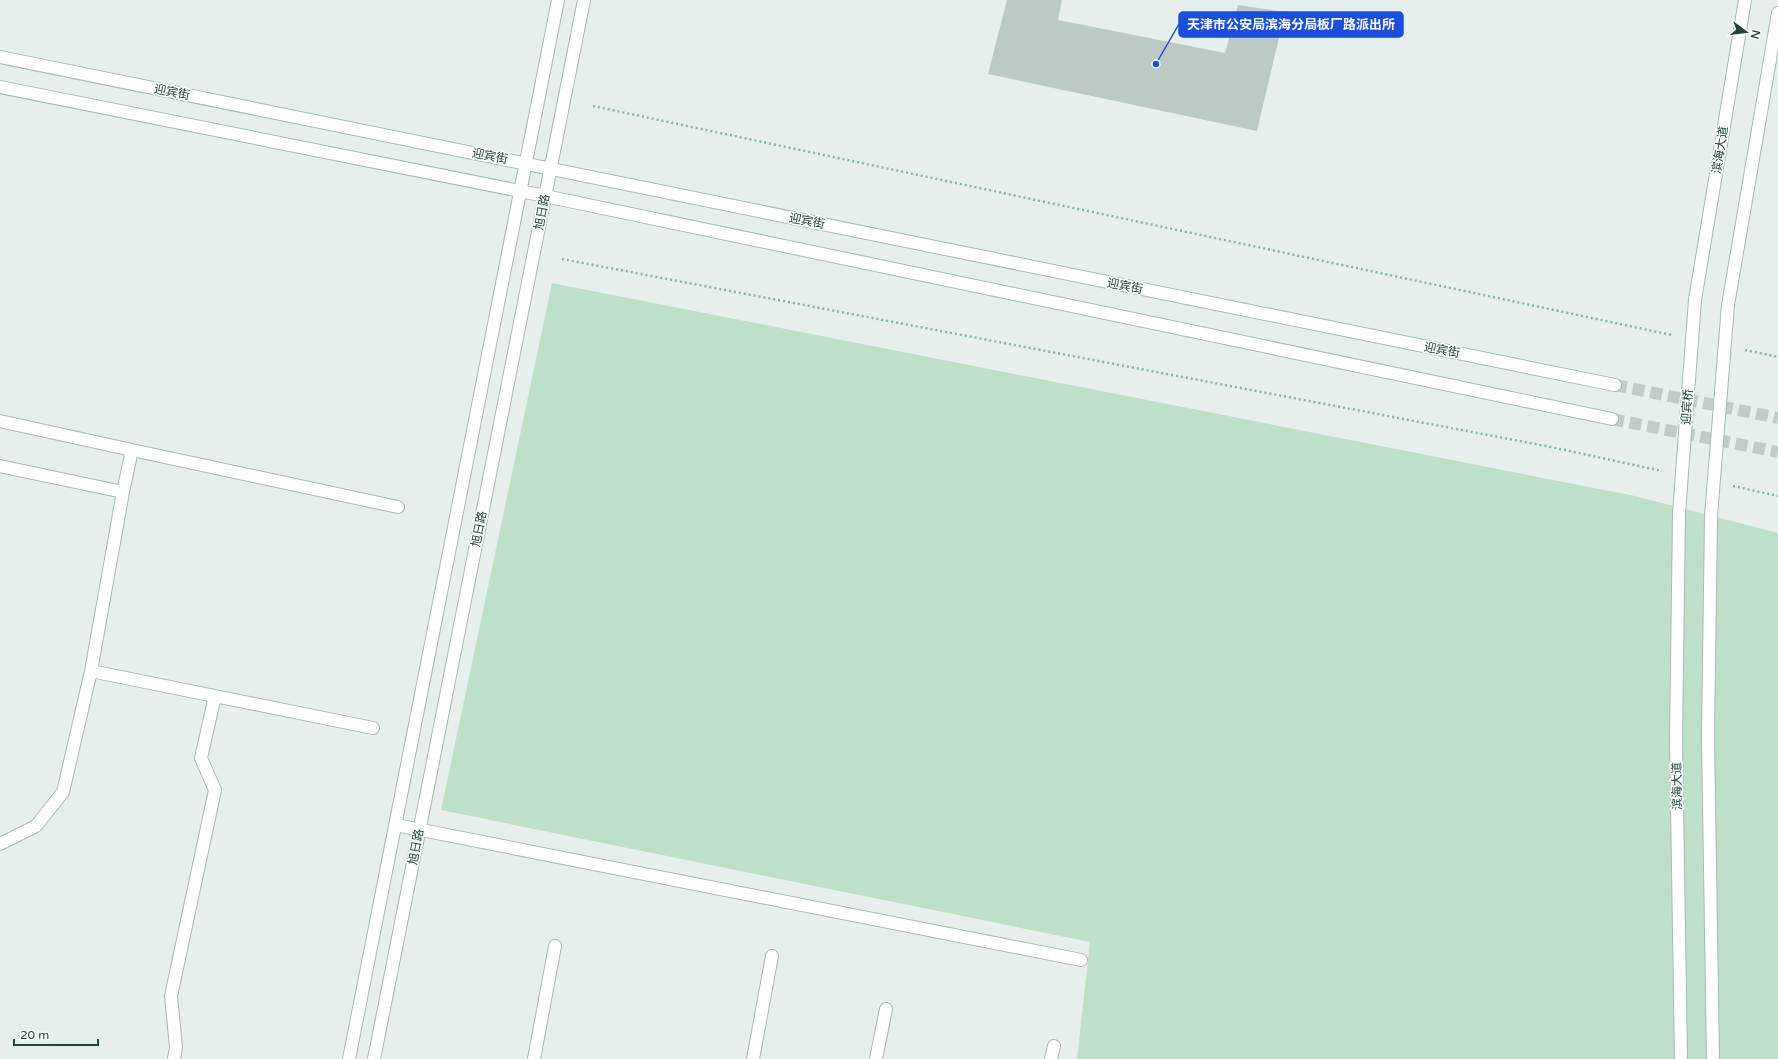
<svg xmlns="http://www.w3.org/2000/svg" width="1778" height="1059" font-family="'Varela Round','Noto Sans SC',sans-serif">
  <rect width="100%" height="100%" fill="#e6efeb"/>
  <!-- green -->
  <path fill="#bfe0c8" d="M552,283L1635,496L1778,533V1059H1077L1090,942L441,810Z"/>
  <!-- building -->
  <path fill="#bbcac4" d="M1007,0H1062L1058,20L1225,53L1238,5L1285,12L1257,131L988,74Z"/>
  <g fill="none" stroke-linecap="round" stroke-linejoin="round">
    <!-- secondary-tunnel -->
    <path stroke="#bfccc8" stroke-width="12" stroke-dasharray="12 6" stroke-linecap="butt" d="M1615,385L1778,418
      M1612,419L1778,452"/>
    <defs>
      <path id="lane" d="M0,421L132,450L123,492L0,466
        M132,450L398,507
        M91,671L123,492
        M396,825L1081,960
        M0,844L36,826L63,792L91,671L373,728
        M174,1059L176,1047L171,996L215,790L201,758L215,696
        M534,1059L555,946
        M753,1059L772,956
        M876,1059L886,1009
        M1051,1059L1054,1046"/>
      <path id="street" d="M349,1059L558,0
        M374,1059L584,0"/>
      <path id="secondary" d="M0,57L1615,385
        M0,87L545,196L1612,419
        M1695,300L1745,0
        M1728,305L1778,13
        M1679,513L1676,740L1681,1059
        M1711,516L1708,737L1713,1059"/>
    </defs>
    <!-- lane casing -->
    <use href="#lane" stroke="#a8b8b2" stroke-width="14"/>
    <!-- street casing -->
    <use href="#street" stroke="#a8b8b2" stroke-width="14"/>
    <!-- secondary casing -->
    <use href="#secondary" stroke="#a4bbb3" stroke-width="14"/>
    <!-- path -->
    <path stroke="#86b3a5" stroke-width="2.5" stroke-dasharray="2 3" stroke-linecap="butt" d="M593,106L1672,335
      M562,259L1551,447L1662,471
      M1745,350L1778,357
      M1733,486L1778,496"/>
    <!-- lane -->
    <use href="#lane" stroke="#fff" stroke-width="12"/>
    <!-- street -->
    <use href="#street" stroke="#fff" stroke-width="12"/>
    <!-- secondary -->
    <use href="#secondary" stroke="#fff" stroke-width="12"/>
    <defs>
      <path id="secondary-bridge" d="M1679,513L1695,300
        M1711,516L1728,305"/>
    </defs>
    <!-- secondary-bridge casing -->
    <use href="#secondary-bridge" stroke="#a4bbb3" stroke-width="14" stroke-linecap="butt"/>
    <!-- secondary-bridge -->
    <use href="#secondary-bridge" stroke="#fff" stroke-width="12"/>
  </g>
  <g text-anchor="middle" dominant-baseline="central" stroke-width="3.5" stroke-linejoin="round" paint-order="stroke">
    <!-- street labels -->
    <g font-size="12" fill="#24423a" stroke="#f7fbf9">
      <text transform="translate(172 92) rotate(11)">迎宾街</text>
      <text transform="translate(1720 150) rotate(-81)">滨海大道</text>
      <text transform="translate(490 156) rotate(11)">迎宾街</text>
      <text transform="translate(542 212) rotate(-79)">旭日路</text>
      <text transform="translate(807 221) rotate(11)">迎宾街</text>
      <text transform="translate(1125 286) rotate(11)">迎宾街</text>
      <text transform="translate(1442 350) rotate(11)">迎宾街</text>
      <text transform="translate(1687 407) rotate(-86)">迎宾桥</text>
      <text transform="translate(479 529) rotate(-79)">旭日路</text>
      <text transform="translate(1677 786) rotate(-91)">滨海大道</text>
      <text transform="translate(416 847) rotate(-79)">旭日路</text>
    </g>
  </g>
  <!-- callouts -->
  <path fill="none" stroke="#1d4ed8" stroke-width="1.5" d="M1156 64L1179 24"/>
  <circle fill="#1d4ed8" stroke="#f7fbf9" stroke-width="1.5" cx="1156" cy="64" r="4"/>
  <rect fill="#1d4ed8" stroke="#1d4ed8" stroke-width="1.5" x="1179" y="12" width="224" height="25" rx="4"/>
  <g font-size="13" text-anchor="middle" font-weight="bold" fill="#fff">
    <text x="1291" y="29">天津市公安局滨海分局板厂路派出所</text>
  </g>
  <!-- north arrow -->
  <g transform="translate(1746 32) rotate(105)" stroke="#f7fbf9" stroke-width="3" paint-order="stroke">
  <path d="M0-3L7 15L0 10L-7 15Z" fill="#24423a"/>
  <text y="-6" font-size="11" font-weight="bold" text-anchor="middle" fill="#24423a">N</text>
  </g>
  <!-- scale -->
  <path d="M14 1039v6h84v-6" fill="none" stroke="#24423a" stroke-width="2"/>
  <text x="20" y="1039" font-size="12" fill="#24423a" stroke="#f7fbf9" stroke-width="3" paint-order="stroke">20 m</text>
</svg>
